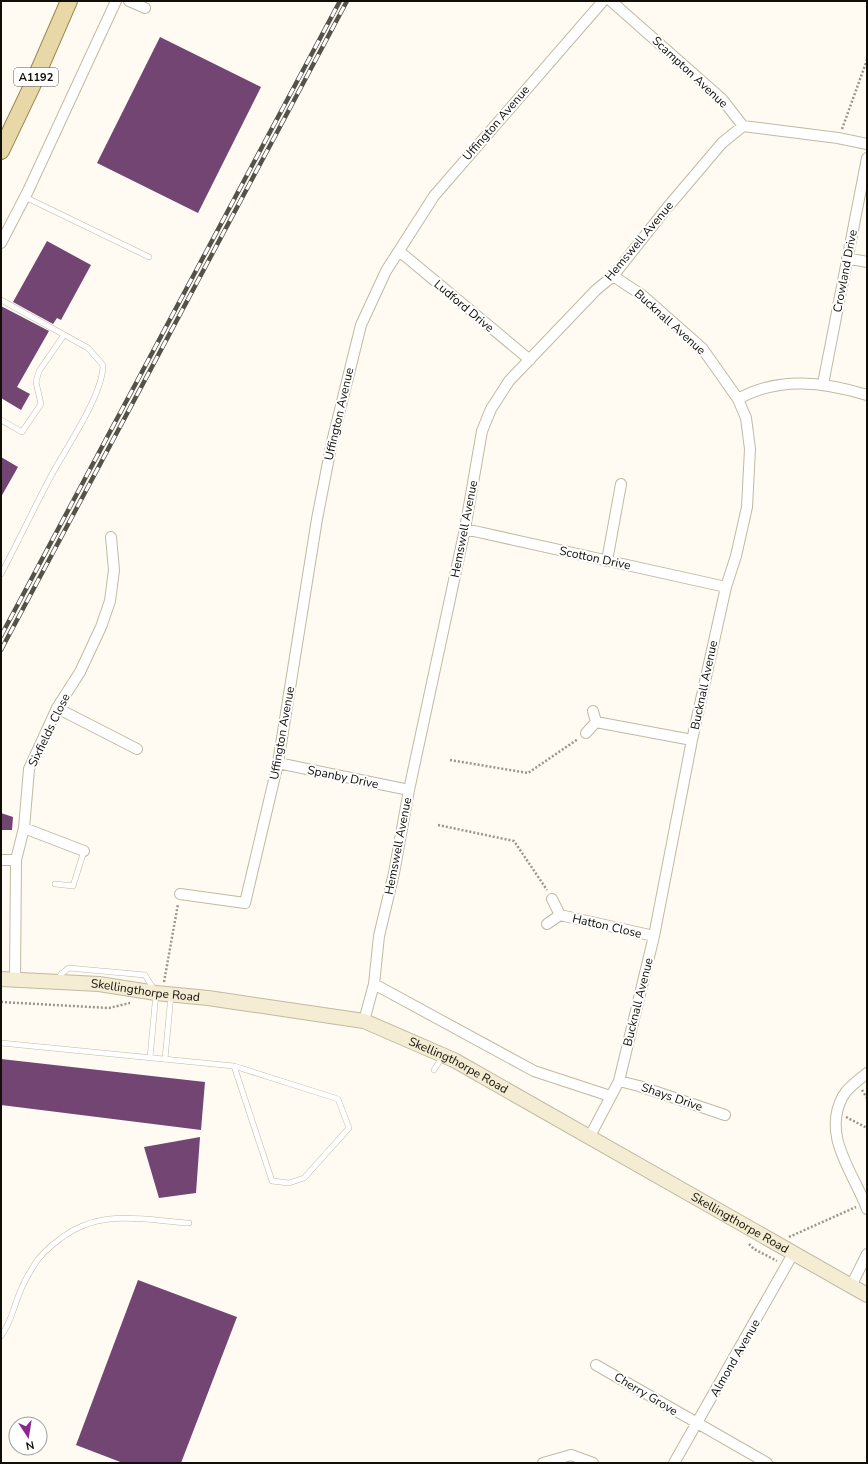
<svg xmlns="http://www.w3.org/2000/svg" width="868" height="1464" font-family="'Nunito Sans',sans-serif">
  <rect width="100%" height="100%" fill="#fffbf2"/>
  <!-- building -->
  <path fill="#734573" d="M160,37L261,87L198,213L97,163Z
    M47,241L91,265L61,320L57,318L53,324L13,302Z
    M1,306L49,331L17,387L30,394L21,410L1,398Z
    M1,457L18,467L1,497Z
    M1,813L13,817L12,830H1Z
    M1,1059L205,1082L201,1130L1,1105Z
    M200,1137L196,1193L159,1198L144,1147Z
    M138,1280L237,1317L181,1463H123L76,1445Z"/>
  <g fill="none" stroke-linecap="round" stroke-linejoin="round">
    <defs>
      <path id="lane" d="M25,197L149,257
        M1,300L88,348L103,365C103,395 66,448 51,476C34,508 18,542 1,574
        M1,420L22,432L41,404L36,382L39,371L64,335
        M55,884L73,886L84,851
        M59,980L61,974L69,968L145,975L156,993L150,1058
        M1,1043L234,1066
        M165,1059L171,995
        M234,1066L338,1099L349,1128L304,1178L289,1183L272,1181Z
        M434,1070L442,1057
        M1,1336C12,1321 13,1308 20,1292C23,1284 28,1275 33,1267C39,1256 49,1247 60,1239C100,1208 141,1220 189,1223"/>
      <path id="street" d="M129,1L145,8
        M611,1L722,99L743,126L838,138L867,144
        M1,243L28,191L116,1
        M399,251L530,360
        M847,258L867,262
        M823,384L867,158
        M738,399C779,376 824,382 867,395
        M465,529L726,587
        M607,561L621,484
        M57,708L137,749
        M593,711L596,722L692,740
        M586,733L596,722
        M278,763L409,790
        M24,828L84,851
        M1,860H16
        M180,894L245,903L278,763L317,519L332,442L361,325L386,271L434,196L603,1
        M552,899L560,915
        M560,915L654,936
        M547,924L560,915
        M15,980L16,860L24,828L29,769L57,708L80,672L101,627L110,601L114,570L111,537
        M374,984L534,1071L610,1096
        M364,1021L374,984L379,936L394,873L409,790L465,529L482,431L491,409L509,381L596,290L613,276L666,209L722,143L743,126
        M867,1073C859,1080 848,1087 843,1096C821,1136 854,1173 867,1209
        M619,1081L639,1086L725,1115
        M589,1138L619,1081L654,936L692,740L726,587L736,556L747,507L750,449L746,418L738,399L702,348L642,295L613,276
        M851,1286L867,1254
        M596,1365L767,1463
        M543,1463L571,1455L593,1463
        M674,1463L794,1252"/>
      <g id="secondary">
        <path id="s1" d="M1,979L99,984L156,993L208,998L364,1021L454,1060L867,1295"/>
      </g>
      <path id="primary" d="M1,151L32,86L69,1"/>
    </defs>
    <!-- lane casing -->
    <use href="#lane" stroke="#c1b9a2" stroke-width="6"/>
    <!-- street casing -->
    <use href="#street" stroke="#c1b9a2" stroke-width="12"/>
    <!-- secondary casing -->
    <use href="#secondary" stroke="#c1b9a2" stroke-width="16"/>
    <!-- primary casing -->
    <use href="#primary" stroke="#948049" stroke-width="18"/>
    <!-- path -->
    <path stroke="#9a968e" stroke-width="2.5" stroke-dasharray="2 2" stroke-linecap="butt" d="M842,129L867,60
      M450,760L528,773L578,739
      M438,825L514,841L547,890
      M164,982L178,904
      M1,1002L109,1008L130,1003
      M862,1090L867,1098
      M846,1117L867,1128
      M789,1237L856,1207
      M749,1244L754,1249L777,1261"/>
    <!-- lane -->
    <use href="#lane" stroke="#fff" stroke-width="5"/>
    <!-- street -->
    <use href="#street" stroke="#fff" stroke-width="10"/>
    <!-- secondary -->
    <use href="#secondary" stroke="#f4ecd3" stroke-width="14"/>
    <!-- primary -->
    <use href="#primary" stroke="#e9d8a7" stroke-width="16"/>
    <defs>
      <path id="rail" d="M1,636L340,1
        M1,650L347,1"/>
    </defs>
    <!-- rail casing -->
    <use href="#rail" stroke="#55524a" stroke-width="4.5"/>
    <!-- rail -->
    <use href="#rail" stroke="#fff" stroke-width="3" stroke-dasharray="9" stroke-linecap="butt"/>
  </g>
  <g text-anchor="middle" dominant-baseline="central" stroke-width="4" stroke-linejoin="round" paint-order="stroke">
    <!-- shield labels -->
    <rect fill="#fff" stroke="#585651" stroke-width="1" x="14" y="68" width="44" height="18" rx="3"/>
    <g font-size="11" font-weight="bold" fill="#100e06">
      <text x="36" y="77">A1192</text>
    </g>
    <!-- street labels -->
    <g font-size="12" fill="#100e06" stroke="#fff">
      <text transform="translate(690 72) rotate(43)">Scampton Avenue</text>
      <text transform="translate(496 123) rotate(-49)">Uffington Avenue</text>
      <text transform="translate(639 241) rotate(-50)">Hemswell Avenue</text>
      <text transform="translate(845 271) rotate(-79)">Crowland Drive</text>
      <text transform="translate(464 306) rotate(40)">Ludford Drive</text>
      <text transform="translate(670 322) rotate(42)">Bucknall Avenue</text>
      <text transform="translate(339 414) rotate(-77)">Uffington Avenue</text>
      <text transform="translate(464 529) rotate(-79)">Hemswell Avenue</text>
      <text transform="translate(595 558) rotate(12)">Scotton Drive</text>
      <text transform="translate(704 685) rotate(-78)">Bucknall Avenue</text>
      <text transform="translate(49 730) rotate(-64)">Sixfields Close</text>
      <text transform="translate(282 733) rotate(-80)">Uffington Avenue</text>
      <text transform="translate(343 777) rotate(12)">Spanby Drive</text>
      <text transform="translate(398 846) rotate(-79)">Hemswell Avenue</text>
      <text transform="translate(607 926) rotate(13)">Hatton Close</text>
      <text stroke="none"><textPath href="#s1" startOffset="145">Skellingthorpe Road</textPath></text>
      <text transform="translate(638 1002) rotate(-76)">Bucknall Avenue</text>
      <text stroke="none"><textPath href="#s1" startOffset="470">Skellingthorpe Road</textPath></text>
      <text transform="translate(672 1097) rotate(19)">Shays Drive</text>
      <text stroke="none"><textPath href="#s1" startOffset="793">Skellingthorpe Road</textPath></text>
      <text transform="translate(735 1358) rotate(-60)">Almond Avenue</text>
      <text transform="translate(646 1394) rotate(31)">Cherry Grove</text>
    </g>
  </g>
  <!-- border -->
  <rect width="868" height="1464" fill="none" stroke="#100e06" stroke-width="4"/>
  <!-- north arrow -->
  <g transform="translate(28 1436) rotate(168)"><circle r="19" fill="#ffffff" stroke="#9f9f9b"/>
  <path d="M0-3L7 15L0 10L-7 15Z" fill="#8c278e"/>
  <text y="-6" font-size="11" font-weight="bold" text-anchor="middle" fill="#100e06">N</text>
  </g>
</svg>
